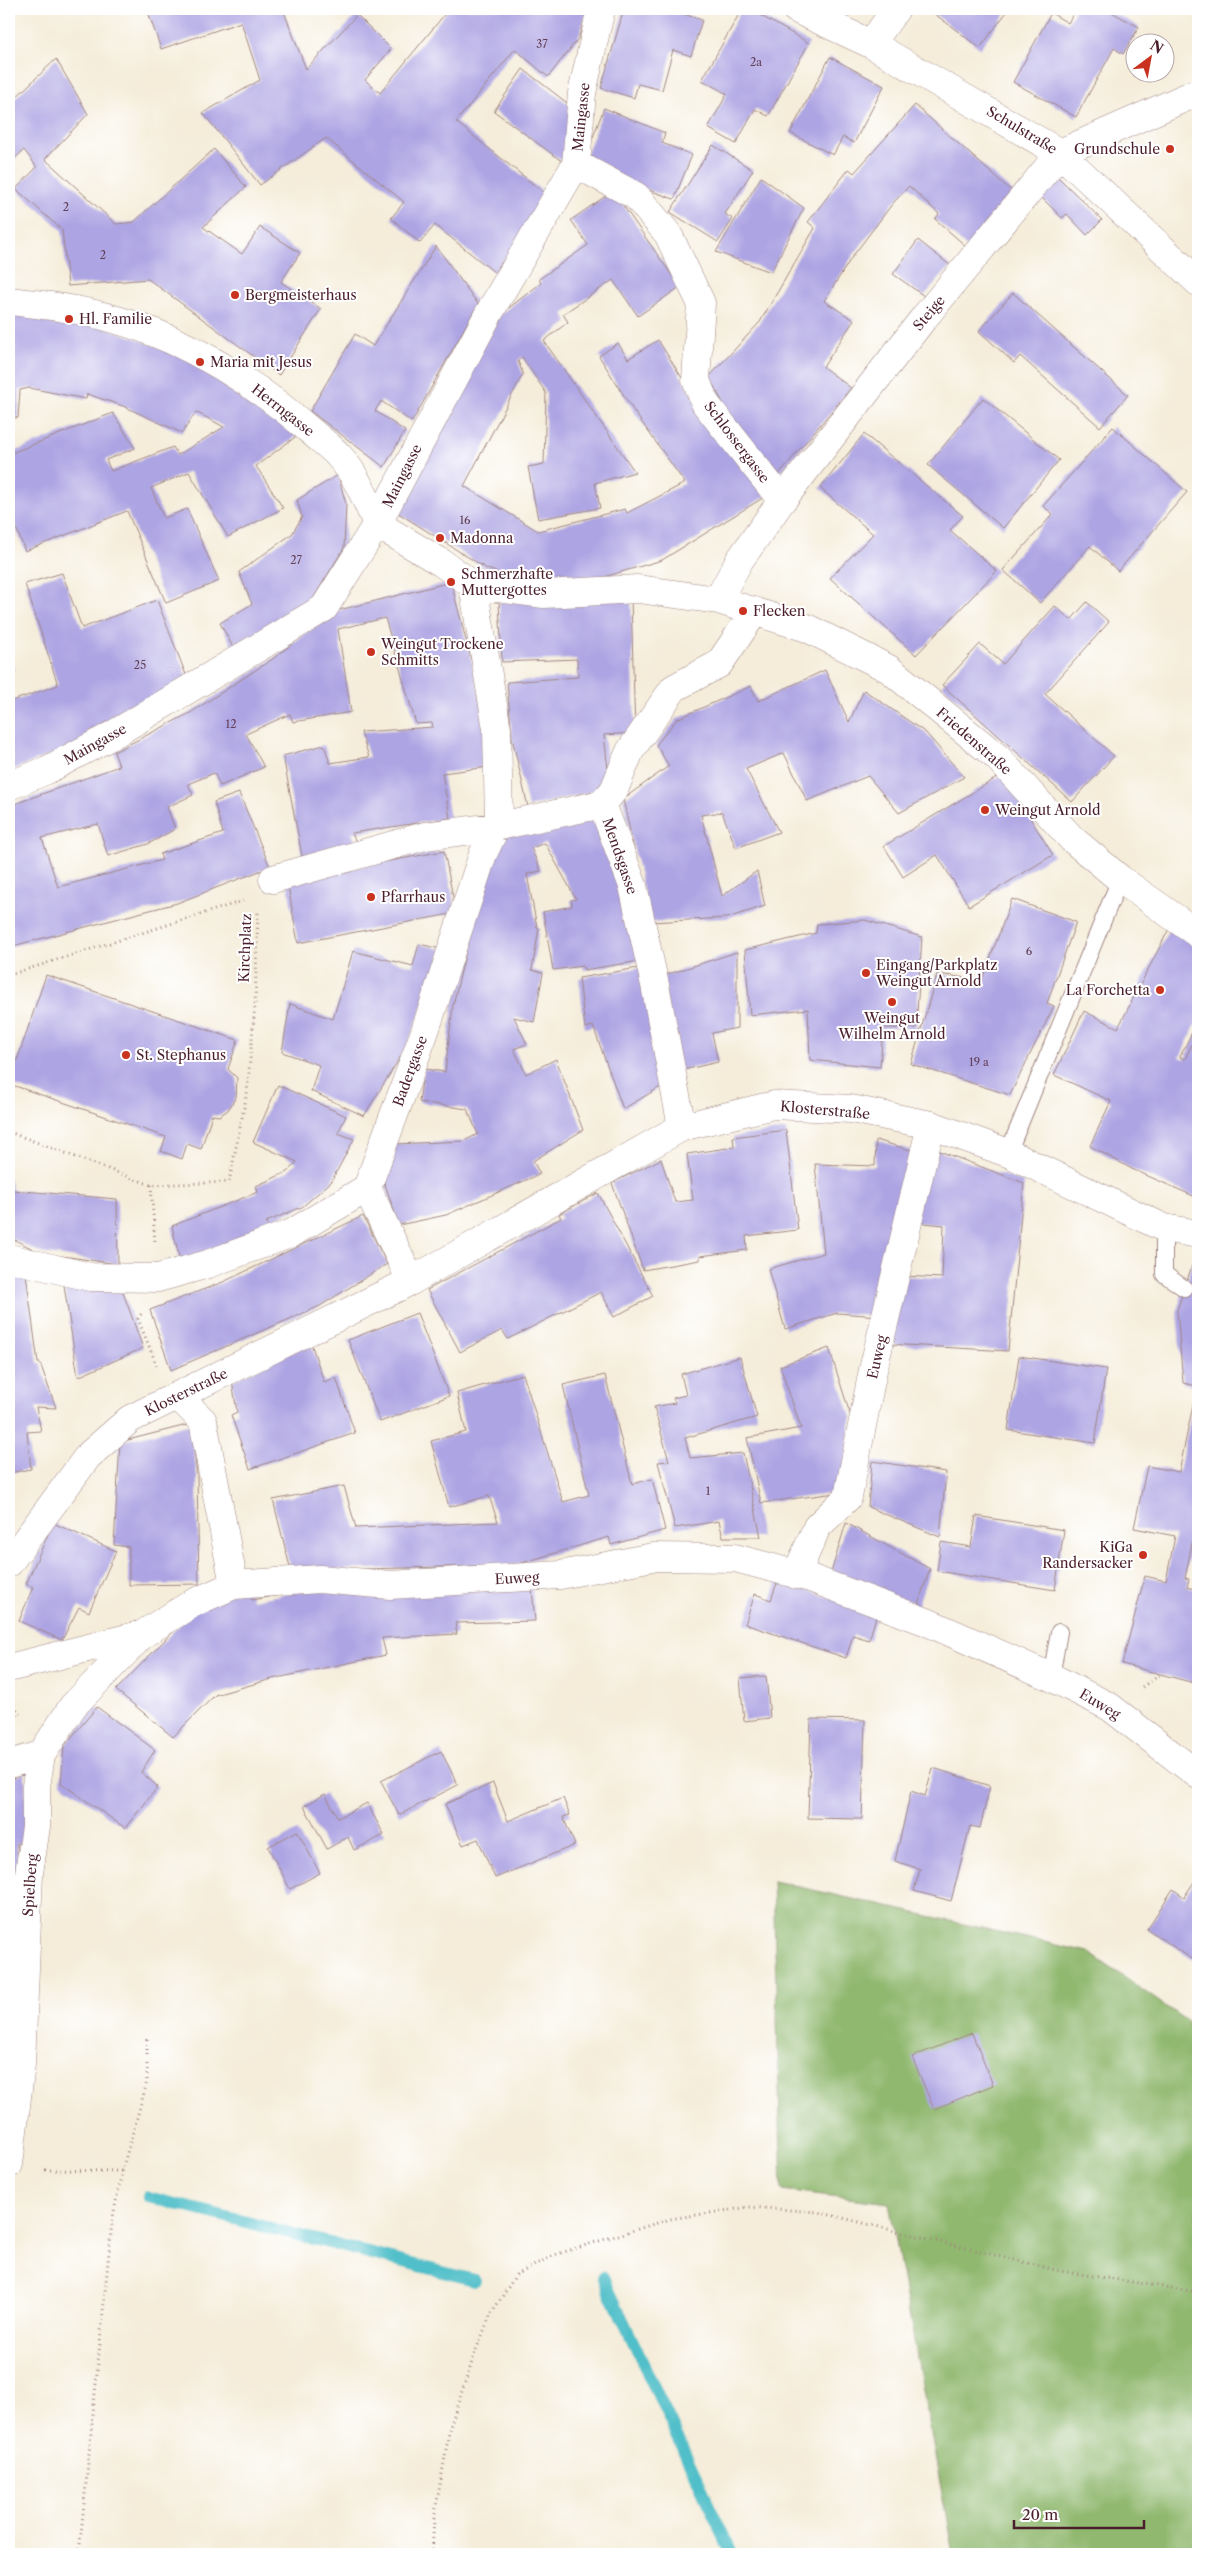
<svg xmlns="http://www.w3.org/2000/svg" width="1207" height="2563" font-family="'Libre Caslon Text',serif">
  <rect width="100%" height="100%" fill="#fff"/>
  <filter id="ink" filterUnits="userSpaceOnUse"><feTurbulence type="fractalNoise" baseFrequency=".02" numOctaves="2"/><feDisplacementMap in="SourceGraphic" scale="10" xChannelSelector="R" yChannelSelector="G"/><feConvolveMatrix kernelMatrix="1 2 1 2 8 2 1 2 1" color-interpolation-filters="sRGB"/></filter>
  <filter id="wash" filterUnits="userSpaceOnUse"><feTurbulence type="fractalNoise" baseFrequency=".0096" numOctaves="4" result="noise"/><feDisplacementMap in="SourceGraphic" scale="20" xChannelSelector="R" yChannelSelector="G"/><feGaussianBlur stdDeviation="1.12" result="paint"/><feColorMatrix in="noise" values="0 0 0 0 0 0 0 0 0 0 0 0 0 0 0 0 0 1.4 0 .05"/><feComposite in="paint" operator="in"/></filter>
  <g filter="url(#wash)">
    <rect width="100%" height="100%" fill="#f5edda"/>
    <!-- forest -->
    <path fill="#90b86e" stroke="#6d6c4c" d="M773,1881L1088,1952L1188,2022L1198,2067V2554H953L889,2203L782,2190Z"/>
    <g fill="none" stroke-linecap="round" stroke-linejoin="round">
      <!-- stream -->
      <path stroke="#51bfc9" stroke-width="12" d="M148,2197L474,2280
        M603,2277L732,2554"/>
    </g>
    <g id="blocks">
      <!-- building -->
      <path fill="#ada4e3" d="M147,9H283L306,69L357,15L391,49L365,80L380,93L449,9H588L578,39L548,77L515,49L456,122L553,200L494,272L435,225L420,243L391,218L404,202L326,138L260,185L203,113L260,80L241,22L161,49Z
        M624,9H685L684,14L702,20L691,56L673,50L662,90L638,84L634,98L601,88Z
        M742,9H749L809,43L768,116L755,109L736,144L708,128L727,94L702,80Z
        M928,9H1009L980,48Z
        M1076,9H1106L1139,27L1123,54L1114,48L1076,117L1013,82L1051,13L1068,23Z
        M830,57L884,86L854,143L843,137L833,155L790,133Z
        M56,59L88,114L45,159L116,224L134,222L214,149L246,187L203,227L242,254L260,227L300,253L281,282L321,309L279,375L148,279L68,286L62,230L16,189L37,167L24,150L9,164V104Z
        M523,69L575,109L567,165L494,111Z
        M915,105L1015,194L968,248L935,219L939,214L909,186L893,203L852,257L824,301L854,320L823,367L851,388L779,474L736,427L709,377L760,322L815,228L808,222L849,169L854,173Z
        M604,108L665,133L662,143L692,155L674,199L582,166Z
        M713,145L753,170L725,214L733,219L718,242L670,212Z
        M761,177L804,208L771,272L716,252Z
        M1058,177L1102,220L1087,235L1067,214L1062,218L1039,195Z
        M613,191L680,287L638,316L613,280L563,314L568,322L544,341L635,472L595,483L600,508L538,519L528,467L544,464L546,393L522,357L518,361L523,374L464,486L538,531L625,509L627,513L685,483L633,410L599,356L618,343L628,359L658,340L711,424L766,496L662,560L604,577L537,585L487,569L392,509L497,317L541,283L539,279L588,245L571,220Z
        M918,240L951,266L924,296L893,274Z
        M436,246L478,304L412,422L381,401L375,411L405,431L384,467L310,411L355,334L373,346Z
        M1013,293L1128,395L1100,427L1020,356L1014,363L979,331Z
        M9,313L102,326L200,362L302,432L256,466L283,508L228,537L189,472L151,488L164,518L187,509L219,581L166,603L127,511L25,551L9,510V454L113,413L135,448L106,460L111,471L173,447L178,455L224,427L196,412L182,433L123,406L87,394L86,399L29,388L20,390L18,418L9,417Z
        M983,398L1059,460L1003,528L928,465Z
        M1113,427L1187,492L1118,571L1090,546L1040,603L1003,570L1053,514L1043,506Z
        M864,434L963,516L950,530L997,571L916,655L830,578L873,534L820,488Z
        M338,475L346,504L344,548L311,602L235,651L220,623L252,604L239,572L292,534L302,517L297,500Z
        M62,573L82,628L157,600L188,680L79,744L9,771V702L58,685L25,584Z
        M451,582L487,721L489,767L442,773L450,818L352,833L357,845L302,856L283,756L324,745L330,763L369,757L361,732L433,727L432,723L416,724L385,618L338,629L351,712L293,722L290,714L246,734L264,767L220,786L214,773L188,784L193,795L167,807L175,829L148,844L108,856L98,824L42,838L58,887L162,860L160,854L223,833L214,802L239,793L270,867L177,903L9,947V806L119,766L114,752L190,713L271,660L335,611Z
        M631,598L635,733L604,735L610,787L528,807L512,738L507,682L578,677L577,659L502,662L499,602Z
        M1087,602L1109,622L1045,694L1114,756L1072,802L942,685L980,644L1003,664L1055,606L1071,620Z
        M9,655L14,670L9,672Z
        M825,670L849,722L864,690L926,733L964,777L899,813L868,776L807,801L784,753L746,769L779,832L736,848L722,812L701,815L722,896L757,871L765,906L727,918L650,922L623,799L669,766L656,745L677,719L751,686L758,701Z
        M1003,774L1053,855L969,906L937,855L903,877L884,846Z
        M592,814L625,879L640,961L584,970L583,966L553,970L543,912L572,906L571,900L576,899L545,843L531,848L541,871L527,874L537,927L539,928L532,970L543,973L534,1022L514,1017L527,1044L514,1049L526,1074L556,1059L583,1130L533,1161L540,1174L446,1215L399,1225L382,1176L395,1144L464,1141L478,1134L467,1109L419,1102L424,1069L445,1072L453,1005L491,847L522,826Z
        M444,851L456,913L298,943L287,880Z
        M1012,899L1076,922L1047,1003L1054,1006L1010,1095L911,1064L937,974L982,980Z
        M865,920L922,937L916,1028H883L880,1067L810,1060L808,1009L750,1015L745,950L816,933L817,924Z
        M1172,923L1198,942V1020L1180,1057L1185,1059L1198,1032V1198L1132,1169L1090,1146L1111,1101L1054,1075L1084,1011L1118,1028Z
        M419,944L445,950L407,1046L364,1116L311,1091L319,1065L282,1052L290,1004L333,1019L353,951L413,966Z
        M737,952V1028L712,1033L718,1062L679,1071L662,976Z
        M644,967L669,1082L623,1109L593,1026L585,1028L579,978Z
        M46,975L238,1040L228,1069L237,1078L236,1097L228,1110L219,1116L212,1115L201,1149L187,1144L182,1159L161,1151L166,1137L9,1084Z
        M278,1085L346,1116L338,1133L354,1139L331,1182L302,1207L266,1222L268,1228L180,1261L172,1226L258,1192L256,1186L287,1172L297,1162L253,1142Z
        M786,1130L798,1230L746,1236L747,1250L700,1256V1260L643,1270L612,1183L661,1159L675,1202L693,1200L687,1154L734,1147L733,1137Z
        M876,1140L920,1153L880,1316L837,1313L785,1329L768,1269L824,1253L815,1164L875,1166Z
        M934,1149L1024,1183L1008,1351L888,1344L903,1276L942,1278L944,1225L914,1222Z
        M9,1178L12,1190L117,1199L118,1264L41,1253L9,1237Z
        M598,1193L653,1296L614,1317L601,1292L508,1339L502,1330L460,1352L427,1290L561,1218L559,1214Z
        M363,1216L387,1264L320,1306L171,1370L150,1310L223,1282Z
        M1198,1248V1514L1185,1578L1189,1579L1187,1587L1198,1590V1684L1122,1664L1145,1576L1166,1581L1175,1536L1134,1528L1147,1466L1179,1472L1197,1386L1183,1383L1177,1310Z
        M9,1272L26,1274L38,1363H40L56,1408L36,1407L41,1431L27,1432L31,1469L9,1473Z
        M120,1284L143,1348L78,1377L64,1285Z
        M417,1313L449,1396L380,1422L348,1340Z
        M311,1343L324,1382L336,1378L355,1433L250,1469L231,1415L237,1412L232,1381Z
        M829,1348L851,1417L843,1492L761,1503L747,1438L801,1428L780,1366Z
        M1019,1356L1106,1369L1095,1443L1008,1430Z
        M740,1357L757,1417L685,1438L690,1458L743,1453L761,1537H723L719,1521L675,1528L658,1462L669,1461L654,1407L675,1403L673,1398L686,1395L681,1374Z
        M523,1374L563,1502L589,1495L563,1385L605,1375L632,1484L652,1479L665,1530L611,1545L609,1537L515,1565L291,1571L273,1500L344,1486L356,1528L498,1522L489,1496L449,1507L431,1441L466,1432L457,1393Z
        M191,1424L197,1476L199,1584L129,1585V1547L114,1545L120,1442Z
        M872,1461L946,1472L940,1537L868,1507Z
        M976,1516L1064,1530L1055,1590L937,1571L941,1542L971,1547Z
        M53,1523L116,1551L89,1612L79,1607L62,1640L19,1621L33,1587L26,1584Z
        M846,1523L930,1569L916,1610L830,1576Z
        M778,1580L877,1614L869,1640L853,1635L846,1658L745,1624L755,1594L771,1600Z
        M249,1588L252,1600L319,1588L532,1589L535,1621L455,1623L457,1634L382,1638L386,1655L272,1679L215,1695L173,1737L116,1690L202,1602Z
        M766,1676L770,1718L744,1721L740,1678Z
        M97,1707L155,1750L141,1772L158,1787L125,1828L61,1783L64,1746Z
        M811,1719L865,1720L862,1819L808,1818Z
        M441,1751L458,1785L399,1815L381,1781Z
        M933,1768L990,1786L980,1828L970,1826L951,1901L914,1891L920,1869L895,1861L911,1791L925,1796Z
        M25,1772L27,1844L17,1843L19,1899H9V1781Z
        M493,1783L508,1821L563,1798L570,1815L563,1817L575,1845L495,1878L478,1839L463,1845L445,1804Z
        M325,1794L338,1818L367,1803L384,1835L354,1850L348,1837L327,1849L304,1806Z
        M297,1831L320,1873L290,1889L268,1847Z
        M1198,1876V1963L1147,1929L1173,1889L1184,1897Z
        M972,2033L993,2085L934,2109L912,2057Z"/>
    </g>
  </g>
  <g filter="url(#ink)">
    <use href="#blocks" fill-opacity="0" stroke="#a08682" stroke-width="1"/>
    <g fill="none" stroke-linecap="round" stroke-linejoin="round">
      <defs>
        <path id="service" d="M1008,1153L1120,879
          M1164,1228V1274L1184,1288
          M1051,1677L1059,1632"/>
        <path id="minor" d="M796,9L871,44L1060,153L1198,282
          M871,44L896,9
          M576,164L636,196L668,234L701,303L696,380L705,403L777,494L780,503
          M9,301C45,305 82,309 117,320C188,340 258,385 313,433C321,440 331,447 338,455C357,475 366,500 377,524
          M377,524L442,563L473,585L544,594L638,589L718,600L807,628L889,669L997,757L1072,839L1120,879L1198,934
          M718,600L739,561L780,503L923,319L1060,153L1198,92
          M9,786L47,770L109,737L324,608L377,524L489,313L576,164L582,93L601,9
          M602,804L633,886L655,985L682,1127
          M602,804L614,790L630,751L674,688L719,664L755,611
          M273,879L425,836L495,827L602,804
          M367,1188L411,1281
          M9,1258L90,1277L158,1278L208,1264L292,1233L367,1188L425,1031L483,854L499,821L497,729L473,585
          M178,1396L203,1421L234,1585
          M796,1575L817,1527L848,1497L873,1370L931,1125
          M9,1668L143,1634
          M9,1764L41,1755
          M9,2164L21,2064L29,1873L36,1827V1786L41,1755L73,1706L143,1634L193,1603L234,1585L319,1579L390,1585L560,1575L653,1557L735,1558L810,1578L927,1622L1051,1677L1110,1707L1198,1775"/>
        <path id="tertiary" d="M9,1563L88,1456L130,1419L411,1281L682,1127L774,1105L851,1109L931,1125L1008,1153L1164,1228L1198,1234"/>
      </defs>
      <!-- service casing -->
      <use href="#service" stroke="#a08682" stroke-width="18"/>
      <!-- minor casing -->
      <use href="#minor" stroke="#a08682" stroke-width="29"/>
      <!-- tertiary casing -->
      <use href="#tertiary" stroke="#a08682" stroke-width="29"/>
      <!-- path -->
      <path stroke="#a08682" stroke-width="3" stroke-dasharray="1 4" stroke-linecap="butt" d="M9,975L243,901
        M9,991V1031
        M9,1132L151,1185L229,1182L247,1093L255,1005L258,911
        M151,1185L155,1242
        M141,1314L138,1319L157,1366
        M1142,1687L1161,1674
        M14,1705L21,1717
        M45,2170L122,2171
        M79,2554L112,2222L122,2171L147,2082V2035
        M432,2554L434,2519L450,2427L476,2350L491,2314L516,2275L554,2255L670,2219L749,2207L818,2212L1060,2271L1198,2292"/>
      <!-- service -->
      <use href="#service" stroke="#fff" stroke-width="16"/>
      <!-- minor -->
      <use href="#minor" stroke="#fff" stroke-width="28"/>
      <!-- tertiary -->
      <use href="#tertiary" stroke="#fff" stroke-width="28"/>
    </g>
  </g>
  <!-- markers -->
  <g fill="#c8321e" stroke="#fff" stroke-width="2">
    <circle cx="1170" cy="149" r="5"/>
    <circle cx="235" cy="295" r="5"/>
    <circle cx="69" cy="319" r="5"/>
    <circle cx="200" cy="362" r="5"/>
    <circle cx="440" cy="538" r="5"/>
    <circle cx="451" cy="582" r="5"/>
    <circle cx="743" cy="611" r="5"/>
    <circle cx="371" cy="652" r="5"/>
    <circle cx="985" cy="810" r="5"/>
    <circle cx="371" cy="897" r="5"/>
    <circle cx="866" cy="973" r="5"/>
    <circle cx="1160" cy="990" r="5"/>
    <circle cx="892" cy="1002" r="5"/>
    <circle cx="126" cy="1055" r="5"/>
    <circle cx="1143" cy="1555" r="5"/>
  </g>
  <g text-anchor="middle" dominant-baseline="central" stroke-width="4" stroke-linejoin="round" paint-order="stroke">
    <!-- number labels -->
    <g font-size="11" fill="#634059">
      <text x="542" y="44">37</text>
      <text x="756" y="62">2a</text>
      <text x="66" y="207">2</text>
      <text x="103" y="255">2</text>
      <text x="465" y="520">16</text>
      <text x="296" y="560">27</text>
      <text x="140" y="665">25</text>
      <text x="231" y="724">12</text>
      <text x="1029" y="951">6</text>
      <text x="979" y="1062">19 a</text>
      <text x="708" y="1491">1</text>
    </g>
    <!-- street labels -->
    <g font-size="14" fill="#4a1f2b" stroke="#fff">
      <text transform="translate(581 117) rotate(-84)">Maingasse</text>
      <text transform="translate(1022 130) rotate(31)">Schulstraße</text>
      <text transform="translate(929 313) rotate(-50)">Steige</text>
      <text transform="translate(283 410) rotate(38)">Herrngasse</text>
      <text transform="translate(737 442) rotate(53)">Schlossergasse</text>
      <text transform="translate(402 476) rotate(-63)">Maingasse</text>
      <text transform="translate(974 741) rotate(41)">Friedenstraße</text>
      <text transform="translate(95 744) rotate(-29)">Maingasse</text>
      <text transform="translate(620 856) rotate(71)">Mendsgasse</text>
      <text transform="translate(245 948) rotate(-88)">Kirchplatz</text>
      <text transform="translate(410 1071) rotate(-70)">Badergasse</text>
      <text transform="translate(825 1110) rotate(5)">Klosterstraße</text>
      <text transform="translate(877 1357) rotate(-77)">Euweg</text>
      <text transform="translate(186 1392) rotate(-26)">Klosterstraße</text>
      <text transform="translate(517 1578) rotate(-3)">Euweg</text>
      <text transform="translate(1100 1704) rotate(31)">Euweg</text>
      <text transform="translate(30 1885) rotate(-86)">Spielberg</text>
    </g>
    <!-- poi labels -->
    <g font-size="14" fill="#4a1f2b" stroke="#fff" text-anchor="start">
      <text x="1160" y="149" text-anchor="end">Grundschule</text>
      <text x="245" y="295">Bergmeisterhaus</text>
      <text x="79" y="319">Hl. Familie</text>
      <text x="210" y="362">Maria mit Jesus</text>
      <text x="450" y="538">Madonna</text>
      <text x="461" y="574">Schmerzhafte<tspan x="461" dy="16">Muttergottes</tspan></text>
      <text x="753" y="611">Flecken</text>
      <text x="381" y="644">Weingut Trockene<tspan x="381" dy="16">Schmitts</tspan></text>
      <text x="995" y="810">Weingut Arnold</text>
      <text x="381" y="897">Pfarrhaus</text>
      <text x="876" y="965">Eingang/Parkplatz<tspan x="876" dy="16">Weingut Arnold</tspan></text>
      <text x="1150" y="990" text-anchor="end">La Forchetta</text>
      <text x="892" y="1018" text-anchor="middle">Weingut<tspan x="892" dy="16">Wilhelm Arnold</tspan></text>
      <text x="136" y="1055">St. Stephanus</text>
      <text x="1133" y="1547" text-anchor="end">KiGa<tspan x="1133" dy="16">Randersacker</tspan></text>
    </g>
  </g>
  <!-- margin -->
  <rect width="1207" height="2563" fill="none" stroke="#fff" stroke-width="30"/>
  <!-- north arrow -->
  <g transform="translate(1150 58) rotate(32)"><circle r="24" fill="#ffffff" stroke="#b7a5aa"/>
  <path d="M0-4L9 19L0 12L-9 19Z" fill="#c8321e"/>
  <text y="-8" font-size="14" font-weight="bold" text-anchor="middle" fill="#4a1f2b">N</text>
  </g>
  <!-- scale -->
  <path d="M1014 2520v8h130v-8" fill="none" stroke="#4a1f2b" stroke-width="2.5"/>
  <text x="1022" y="2520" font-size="15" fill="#4a1f2b" stroke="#ffffff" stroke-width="4" paint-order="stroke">20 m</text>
</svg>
